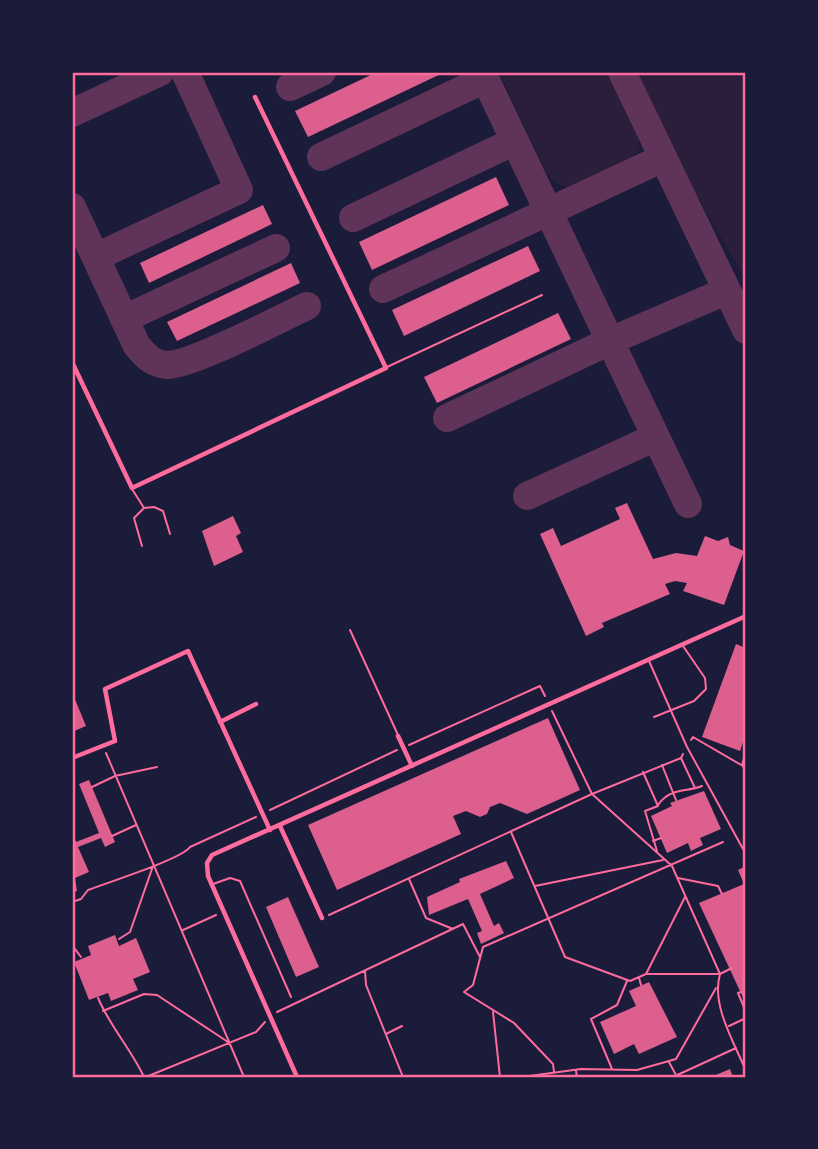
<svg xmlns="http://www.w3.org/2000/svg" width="818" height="1149" font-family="Raleway,sans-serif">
  <rect width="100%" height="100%" fill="#1b1b3a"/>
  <!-- green -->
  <path fill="#2a1e3b" d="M499,72H611L638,131L640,150C631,160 582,186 569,187C559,187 551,180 546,172Z
    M637,72H746V281L690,183Z"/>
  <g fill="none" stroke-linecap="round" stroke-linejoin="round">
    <!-- taxiway -->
    <path stroke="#603358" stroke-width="28" d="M622,72L746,330
      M290,87L322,72
      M72,113L160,72
      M321,157L485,79
      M72,207L137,346C146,356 152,364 167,365C193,365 279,319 307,306
      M353,218L515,141
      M96,257L239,190L185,72
      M383,289L663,158
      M124,319L276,248
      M447,418L610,341L482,72
      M527,496L656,437
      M688,504L610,341L726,291"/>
  </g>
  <!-- building -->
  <path fill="#dd5f8e" d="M377,72H445L308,137L295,111Z
    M496,177L509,205L372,270L359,242Z
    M263,205L272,224L149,283L140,263Z
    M528,246L540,271L404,336L392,310Z
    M291,263L300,283L177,341L167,322Z
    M558,313L571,339L437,403L424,377Z
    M627,503L653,559L676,553L697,556L705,536L718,541L728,537L730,545L744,551L724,605L683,591L687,583L675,581L665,584L670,594L602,623L604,627L586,636L540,534L553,528L561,546L620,519L615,508Z
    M233,516L241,533L236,536L243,552L214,566L202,531Z
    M736,644L746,648V712L744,718L746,719V733L740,751L702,737Z
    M72,692L86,726L72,732Z
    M548,718L580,790L527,814L500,803L490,807L487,814L480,817L466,811L453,816L461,834L337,890L308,825Z
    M89,780L115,842L105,847L101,838L78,847L89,872L75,878L77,891L72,893V832L76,842L99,833L79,784Z
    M704,791L721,829L700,838L703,845L691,851L688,843L667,853L651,816L672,806L670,803Z
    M506,861L514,878L480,894L494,926L499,923L504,933L481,944L477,933L482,931L468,899L429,915L427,897L460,882L459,879Z
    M746,866V1004L699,903L744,884L738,870Z
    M288,897L319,967L296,977L266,907Z
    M115,935L119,946L136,938L150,972L133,979L138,990L111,1001L108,993L89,1000L74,962L91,955L88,946Z
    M649,982L677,1037L639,1054L634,1044L614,1054L600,1022L636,1006L629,991Z
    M730,1069L733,1077H711Z"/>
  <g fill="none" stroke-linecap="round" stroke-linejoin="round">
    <!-- path -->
    <path stroke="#ff6b9d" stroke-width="2" d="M552,711L592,794L672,866L720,974C711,1005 734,1042 746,1071
      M691,740L693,737L743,766L746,774
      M409,745L540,686L545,696
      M106,753L244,1077
      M681,758L695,788
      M662,765L676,800
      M742,765L746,752
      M643,772L658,806L645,811L657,851
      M92,787L115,776L157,767
      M658,805C671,787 684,793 702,786
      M270,810L397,750
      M511,832L565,957L630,981L646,974L685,897
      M112,836L136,825
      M653,841L661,838
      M678,878L718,886L722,894
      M409,879L426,918L453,929
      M535,886L663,860
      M72,902L81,899L88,890C106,883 182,859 190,847L256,817
      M329,915L592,794L681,758L683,754
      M183,930L216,915
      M119,939L130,932L153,866
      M72,945L81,957
      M365,971L366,985L403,1077
      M646,974H720L732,968
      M639,978L641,985
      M741,992L738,993L746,1012
      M98,998C111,1028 131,1049 144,1077
      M103,1011L144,994L157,995L228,1042
      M277,1012L463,924L480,957
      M493,1012L500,1077
      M729,1026L746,1018
      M386,1034L402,1026
      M669,1062L677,1077
      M612,1069L591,1019L617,1005L627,981
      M576,1071L577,1077
      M554,1072L553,1064L514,1023L464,992L473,985L483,947L723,842
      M146,1077L256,1032L265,1022
      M522,1077L581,1069L637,1070L676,1059L716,988
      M673,1077L736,1048"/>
    <!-- service -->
    <path stroke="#ff6b9d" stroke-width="2" d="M387,367L542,295
      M132,489L144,508
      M142,546L134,518L144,508L154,507L163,511L170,534
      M350,630L398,735
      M649,661L687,747L743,849
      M654,717L694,701L706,689L705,678L683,646
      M213,884L230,878L240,881L291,997"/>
    <!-- minor -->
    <path stroke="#ff6b9d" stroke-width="4.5" d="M72,362L132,488L386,368L255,97
      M220,722L256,704
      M398,736L412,766
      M72,758L115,741L105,689L188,651L270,830
      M280,826L322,918
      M297,1077L208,876L207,863L212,855L746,616"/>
  </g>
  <!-- border -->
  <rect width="818" height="1149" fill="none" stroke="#1b1b3a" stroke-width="147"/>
  <rect x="74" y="74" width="670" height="1002" fill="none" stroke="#ff6b9d" stroke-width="2.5"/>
</svg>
